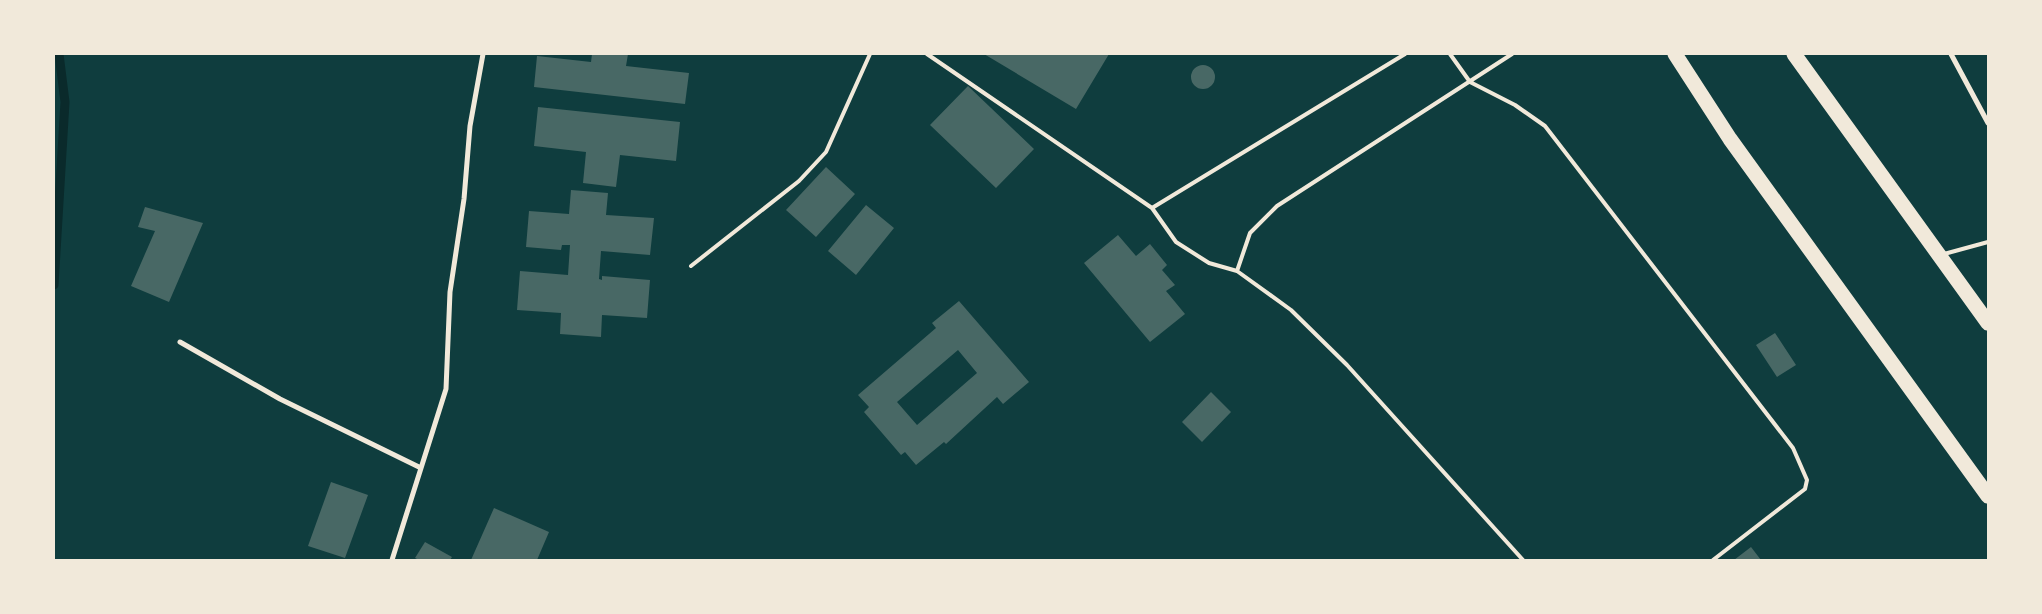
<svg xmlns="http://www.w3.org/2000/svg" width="2042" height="614" font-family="'DejaVu Sans',sans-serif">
  <rect width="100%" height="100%" fill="#0f3d3e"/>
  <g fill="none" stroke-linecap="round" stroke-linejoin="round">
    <!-- stream -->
    <path stroke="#0a2a2b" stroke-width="9" d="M54,285L65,102L59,54"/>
  </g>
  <!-- building -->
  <path fill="#486865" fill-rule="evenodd" d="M592,54H628L626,66L689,73L685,104L534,87L537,56L591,62Z
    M984,54H1109L1076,109Z
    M1191 77a12 12 0 1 1 24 0a12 12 0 1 1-24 0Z
    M968,86L1034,149L996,188L930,125Z
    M538,107L680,122L676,161L620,155L616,187L583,183L586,152L534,146Z
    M826,167L855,194L816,237L786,210Z
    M571,190L608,193L606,215L654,218L650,255L601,251L599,279L602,280V276L650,280L647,318L602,315L601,337L560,334L561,313L517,310L520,271L568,275L570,245H562L561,250L526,247L529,211L569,214Z
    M866,205L894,228L856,275L828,251Z
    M145,207L203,223L169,302L131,286L155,231L138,227Z
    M1118,235L1136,256L1150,244L1167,265L1162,270L1175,285L1166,291L1185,314L1150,342L1084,263Z
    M959,301L1029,382L1003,404L997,397L946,444L944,442L916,465L905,452L901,455L864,412L869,407L858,395L936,328L932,323ZM958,350L977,373L917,425L897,402Z
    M1775,333L1796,365L1777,377L1756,345Z
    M1211,392L1231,412L1202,442L1182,422Z
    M331,482L368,495L345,558L308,546Z
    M494,508L549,532L537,560H471Z
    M425,542L452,557L450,560H419L415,558Z
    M1751,547L1761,560H1734Z"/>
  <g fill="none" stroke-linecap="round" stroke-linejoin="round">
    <!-- service -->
    <path stroke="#f1e9da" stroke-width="4" d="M927,54L1152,208L1176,242L1209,263L1237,271L1291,310L1347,365L1523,560
      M1450,54L1470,82L1515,105L1545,126L1793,448L1807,480L1805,489L1713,560
      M1152,208L1405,54
      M1944,254L1988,242
      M691,266L799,181L826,152L870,54
      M1237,271L1250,233L1277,206L1512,54"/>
    <!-- minor -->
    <path stroke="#f1e9da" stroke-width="5" d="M1951,54L1988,123
      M180,342L280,399L421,468
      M392,560L446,389L450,292L464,199L470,126L483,54"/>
    <!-- motorway -->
    <path stroke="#f1e9da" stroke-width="15" d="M1675,54L1730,139L1988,496
      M1794,54L1988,323"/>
  </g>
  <!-- border -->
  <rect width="2042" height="614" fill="none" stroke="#f1e9da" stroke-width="110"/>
</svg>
